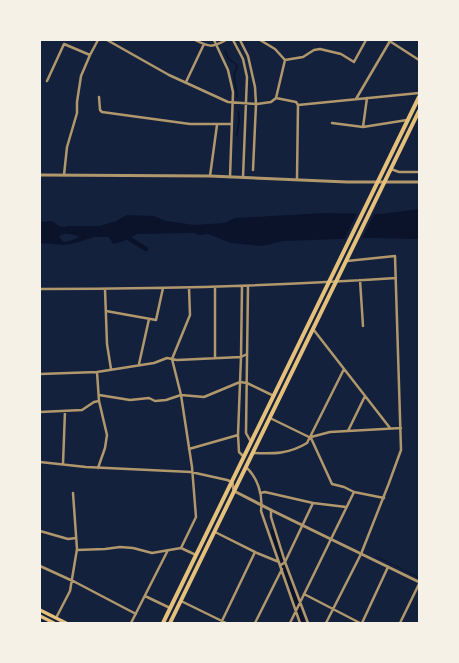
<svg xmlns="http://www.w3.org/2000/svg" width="459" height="663" font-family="Ubuntu,sans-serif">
  <rect width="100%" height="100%" fill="#14213d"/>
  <!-- water -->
  <path fill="#0b132b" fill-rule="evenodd" d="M419,209V239L367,238L284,241L262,246L231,243L208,234L200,235L193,233L137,234L124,241L113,244L109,237H94L72,244L62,245L40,243V222L52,221L59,226L83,231L116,221L127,215L153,216L167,221L194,225L224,223L235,218L324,213L380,214ZM66,233L78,236L79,237L70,241L63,242L59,236Z
    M376,556L419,577V578L376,557Z"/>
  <!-- pier -->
  <path fill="#14213d" d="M358,211H376L361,240L344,241Z"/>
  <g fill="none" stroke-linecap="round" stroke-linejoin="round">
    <!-- stream -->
    <path stroke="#0b132b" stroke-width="1.5" d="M225,51L228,58L237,65V68L234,74L237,97
      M237,135C238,127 241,119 238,111"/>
    <!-- canal -->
    <path stroke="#0b132b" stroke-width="4.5" d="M125,236L146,249
      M273,532L303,623"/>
    <!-- river -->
    <path stroke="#0b132b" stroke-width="8" d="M68,230H96"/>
    <!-- minor -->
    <path stroke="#b1986c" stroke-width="2.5" d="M107,40L169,75L228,102L257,104L271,102L276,98L296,102L298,105L419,93
      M195,40C209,47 212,48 226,40
      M214,40L228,70L233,92L230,177
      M233,40L243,59L247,77L243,177
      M240,40L248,56L255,87L256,104L253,170
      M260,40L275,49L285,60L303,57L314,50L320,49L341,54L354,62L366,40
      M388,40L419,60
      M47,81L64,44L90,55
      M186,82L204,44
      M99,97L100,110L102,112L190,124H232
      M276,98L285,60
      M356,99L390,41
      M332,123L363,127L407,120
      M363,127L367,98
      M391,169L399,172H419
      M64,175L67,147L77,113V102L81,76L90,55L98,40
      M210,176L217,125
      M297,179L298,105
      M360,280L363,326
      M242,286L241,357L238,435L239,452L244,457
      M248,286L246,433L251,442
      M189,288L190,315L172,359L177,360L241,357L247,354
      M40,289C159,289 277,286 396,278
      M105,289L107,344L111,369
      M106,311L156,320L163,288
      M313,329L390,428
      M215,358V287
      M139,364L149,319
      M97,372L99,401L107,435L105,448L98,468
      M40,374L97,372L154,363L167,358L172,359L181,395L192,467L196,517L181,548
      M99,395L130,400L149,398L155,401L166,400L181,395L204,397L240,382L247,383L274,396
      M40,412L82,410L94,402L99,401
      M270,418L311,438L332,484L344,487L354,492L290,623
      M348,431L365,396
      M311,437L330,432L401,428
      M189,449L238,435
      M253,453C274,454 289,454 307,443L344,369
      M40,462L86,467L191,472L227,480L232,482
      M63,464L65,411
      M246,467C258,478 263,495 261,511L300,623
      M354,492L384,498
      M260,493L265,492L313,503L346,507
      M271,510V517L285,562L308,623
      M40,531L68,539L76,538
      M215,532L257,553L279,562
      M77,550L105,549L120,547L133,548L152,553L181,548L196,555
      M281,565L285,562L313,503
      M40,566L75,582L136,614
      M304,594L360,623
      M145,596L170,608
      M181,601L226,623
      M56,618L70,591L77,549L73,493
      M131,623L168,550
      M221,623L255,552
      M255,623L282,569
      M326,623L361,554L389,483L401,450L395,256L347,261
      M362,623L388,567
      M400,623L419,584"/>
    <!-- tertiary -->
    <path stroke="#b1986c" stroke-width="3" d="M40,175L210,176L347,182H419
      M232,482L234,491L271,510L419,582"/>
    <!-- primary -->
    <path stroke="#e5c07b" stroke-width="3.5" d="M40,610L66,623
      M40,616L54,623"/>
    <!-- trunk -->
    <path stroke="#e5c07b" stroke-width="4" d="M163,623L419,97
      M170,623L419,111"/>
  </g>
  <!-- border -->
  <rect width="459" height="663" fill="none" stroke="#f6f1e7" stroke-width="82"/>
</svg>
